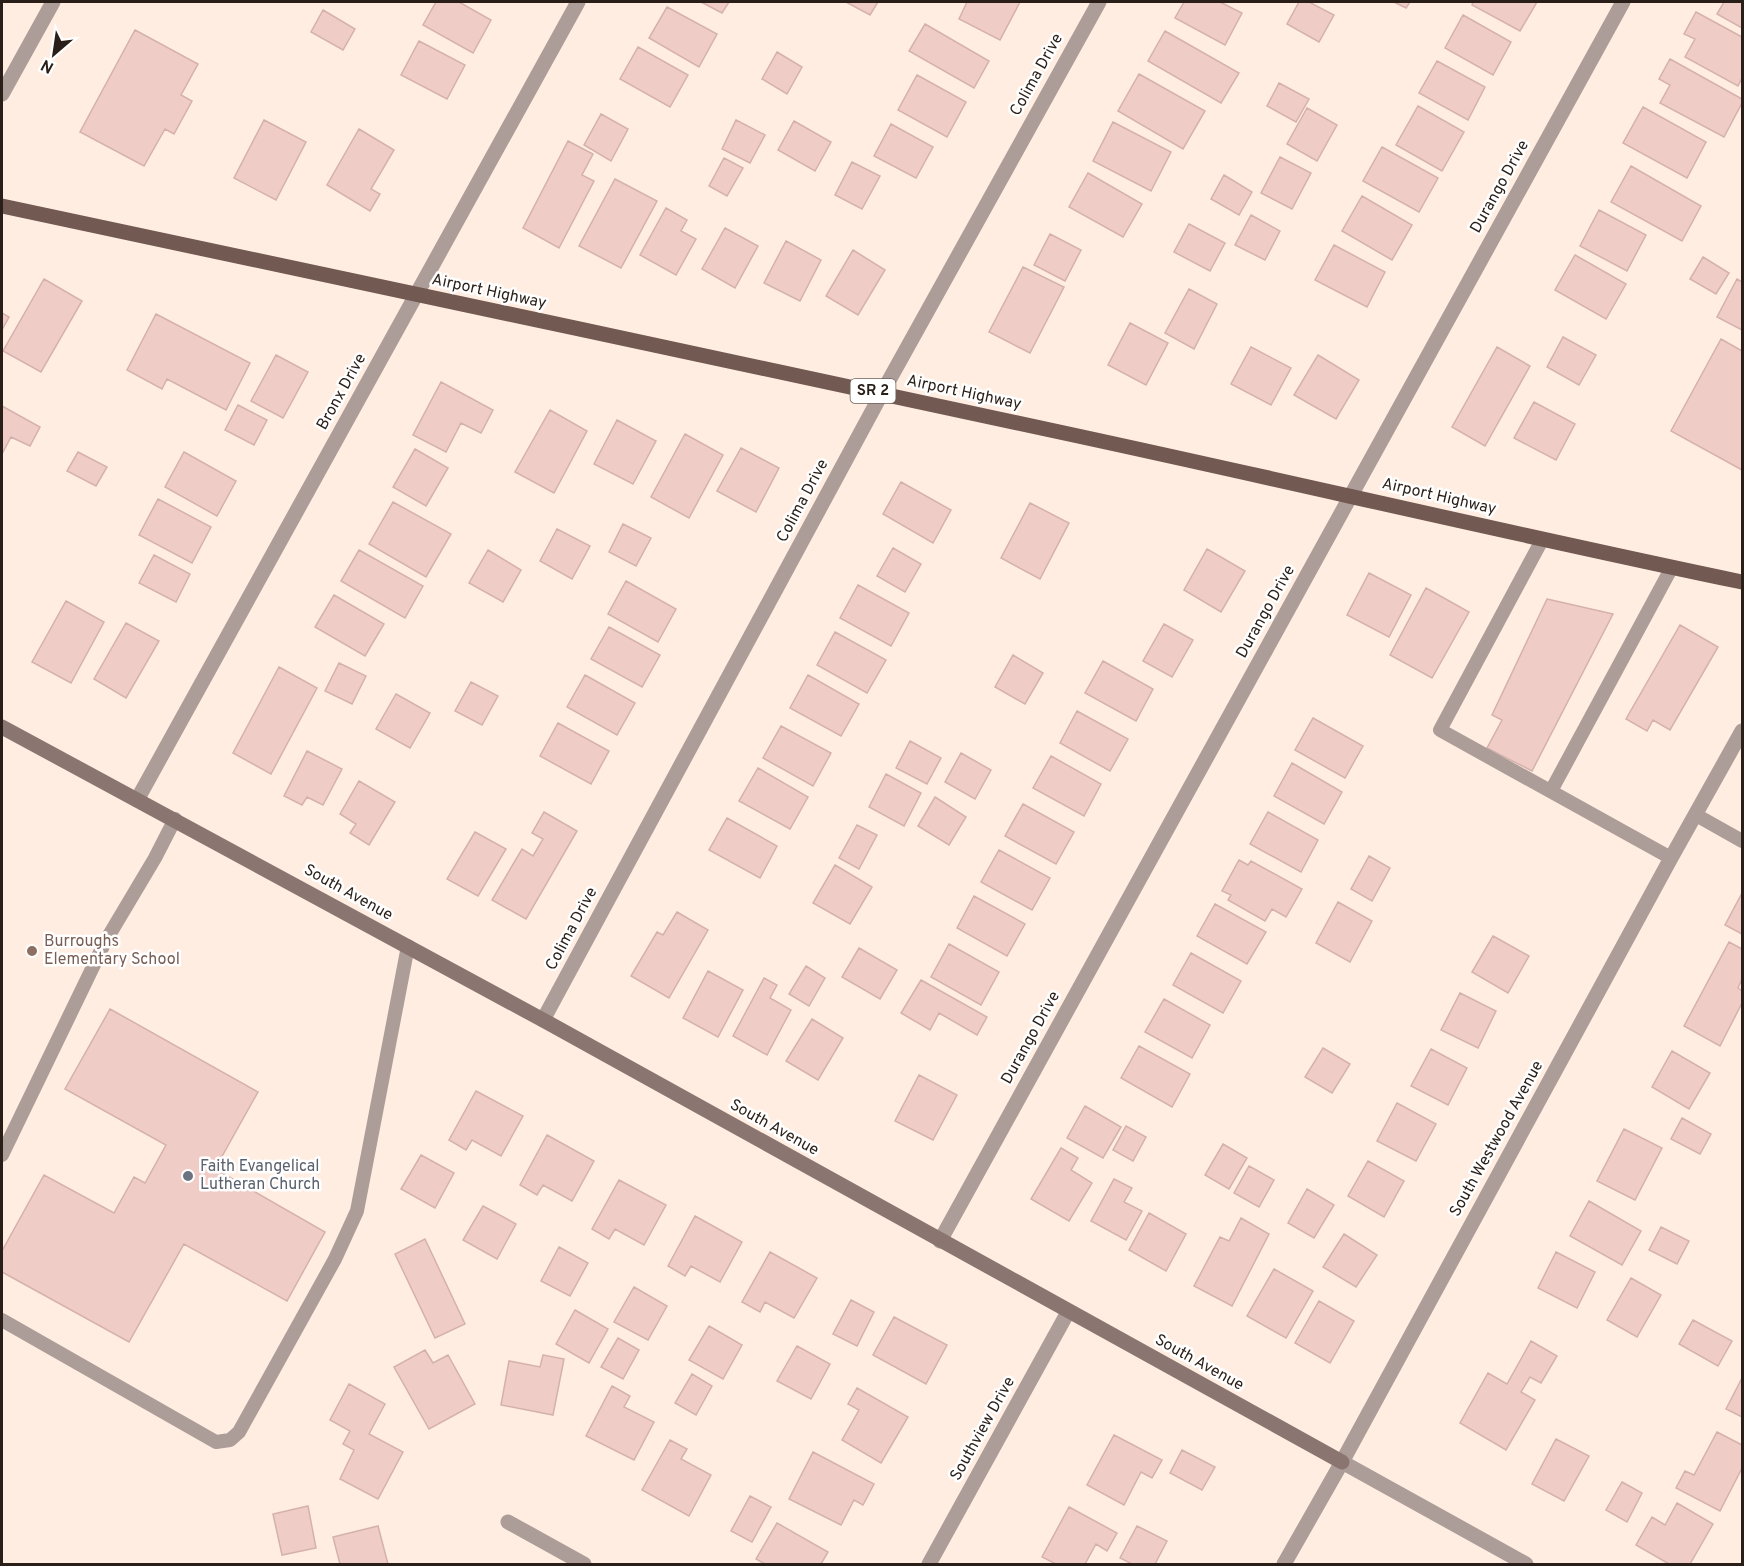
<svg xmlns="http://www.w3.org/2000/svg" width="1744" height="1566" font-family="Overpass,sans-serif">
  <rect width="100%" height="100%" fill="#ffede1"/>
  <!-- building -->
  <path fill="#f0ccc7" stroke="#d5b1ad" stroke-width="1.5" d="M436,2H459L491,20L473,53L423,25Z
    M701,2H729L722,13Z
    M846,2H878L870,15Z
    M967,2H1020L1000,40L959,19Z
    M1184,2H1220L1242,13L1225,45L1175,18Z
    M1299,2H1309L1334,15L1319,42L1287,24Z
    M1394,2H1410L1406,8Z
    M1473,2H1537L1520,31L1472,5Z
    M1724,2H1742V28L1717,14Z
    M667,7L717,34L699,67L649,38Z
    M323,10L355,29L343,50L311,32Z
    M1696,12L1742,37V78L1738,86L1685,57L1695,39L1684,34Z
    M1463,15L1511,42L1493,75L1445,48Z
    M925,24L989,61L974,88L909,51Z
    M135,30L198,64L181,95L192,101L174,134L165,129L144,166L80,132Z
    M1165,31L1239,73L1221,103L1148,61Z
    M419,41L465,65L447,99L401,75Z
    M638,47L688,75L670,107L620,79Z
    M777,52L802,67L787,94L762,79Z
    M1670,59L1742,99V103L1724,137L1660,103L1670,85L1659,79Z
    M1437,61L1485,87L1468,120L1419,93Z
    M1139,74L1205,111L1183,149L1118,111Z
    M917,75L966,102L947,137L898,110Z
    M1279,83L1309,99L1296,122L1267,106Z
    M1418,106L1464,132L1442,171L1396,145Z
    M1643,107L1706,142L1687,178L1623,143Z
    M1307,108L1337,125L1317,161L1287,144Z
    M601,114L628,129L611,161L584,145Z
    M264,120L306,142L276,200L234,178Z
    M736,120L765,135L750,163L722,149Z
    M794,121L831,142L815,171L778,150Z
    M1113,122L1171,152L1151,191L1093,161Z
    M891,124L933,147L916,178L874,156Z
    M359,129L394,150L371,189L380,194L370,211L327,185Z
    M568,141L593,154L582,175L594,181L559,248L523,228Z
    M1382,147L1438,178L1419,212L1363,181Z
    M1280,157L1311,173L1292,209L1261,193Z
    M724,158L743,168L727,196L709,186Z
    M852,162L880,176L862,209L835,195Z
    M1631,166L1701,206L1682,241L1611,202Z
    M1088,173L1142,204L1123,237L1069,207Z
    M1224,175L1252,192L1239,215L1211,199Z
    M615,179L657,201L621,268L579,246Z
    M1362,196L1412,225L1392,260L1342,231Z
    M666,208L687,220L681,231L696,239L676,275L640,255Z
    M1599,210L1646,235L1627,271L1580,246Z
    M1251,215L1280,231L1265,260L1235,245Z
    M1189,224L1225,243L1210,271L1174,252Z
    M725,228L758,246L735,288L702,269Z
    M1050,234L1081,250L1065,281L1034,265Z
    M786,241L821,260L800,301L764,283Z
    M1334,245L1385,272L1367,307L1315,280Z
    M853,250L885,270L858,315L826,296Z
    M1575,255L1626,284L1606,319L1555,290Z
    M1703,257L1729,273L1716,294L1690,279Z
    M1023,267L1064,287L1030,353L989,332Z
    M44,279L82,301L41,372L3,351Z
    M1737,279L1742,282V330L1717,317Z
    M1189,289L1217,304L1194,349L1165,333Z
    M2,313L9,317L2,330Z
    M156,314L250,363L226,410L167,379L162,389L127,370Z
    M1130,323L1168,343L1146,385L1108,365Z
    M1563,337L1596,355L1579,385L1547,367Z
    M1721,339L1742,351V470L1671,431Z
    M1251,347L1291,368L1271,405L1231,384Z
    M1497,347L1530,366L1485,446L1452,427Z
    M276,355L308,372L283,418L251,401Z
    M1318,355L1359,380L1336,419L1294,395Z
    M441,382L493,410L481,433L461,423L446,452L413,435Z
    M1534,402L1575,424L1556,460L1514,438Z
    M238,405L267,420L254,445L225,430Z
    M2,406L40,427L30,446L11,437L2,454Z
    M550,410L587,431L554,493L515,472Z
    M617,420L656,441L633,484L594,464Z
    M685,434L723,455L689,518L651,497Z
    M741,448L779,468L756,512L717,491Z
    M415,449L448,468L426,506L393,487Z
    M78,452L107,467L96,486L67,471Z
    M184,452L236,481L217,516L165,487Z
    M901,482L951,510L933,543L883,514Z
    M158,499L211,527L192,563L139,535Z
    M393,502L451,534L426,577L369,544Z
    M1030,503L1069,523L1040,579L1001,558Z
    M623,524L651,538L636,566L609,552Z
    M557,529L590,546L572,579L540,561Z
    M893,548L921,564L905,592L877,576Z
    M1207,549L1245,571L1221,612L1184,590Z
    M359,550L423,586L405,618L341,581Z
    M488,550L521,570L503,602L469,583Z
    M154,555L190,574L176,602L139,583Z
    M1369,573L1411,595L1389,637L1347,615Z
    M626,581L676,609L658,642L608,614Z
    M858,585L909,613L891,646L840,618Z
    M1426,588L1469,612L1432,678L1390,655Z
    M334,595L384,624L365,656L315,627Z
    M1547,599L1613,614L1532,771L1487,748L1502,720L1492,715Z
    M66,601L104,622L71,683L32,662Z
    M126,623L159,641L126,698L94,679Z
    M1164,624L1193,640L1172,677L1143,661Z
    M1680,625L1718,647L1670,730L1653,720L1647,731L1626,719Z
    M609,627L660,655L642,687L591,659Z
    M835,632L886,660L867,693L817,665Z
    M1013,655L1043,673L1025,704L995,687Z
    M1103,661L1153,689L1136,721L1085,693Z
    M339,663L366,676L352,704L325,691Z
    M279,667L317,688L271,774L233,753Z
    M585,675L635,703L617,735L567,707Z
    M808,675L859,704L841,736L790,708Z
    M471,682L498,696L482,725L455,711Z
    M396,694L430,713L410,748L376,729Z
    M1077,711L1128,739L1110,771L1060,743Z
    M1313,718L1363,746L1345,778L1295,750Z
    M558,723L609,751L591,784L540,756Z
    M781,726L831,753L813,786L763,758Z
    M910,741L941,758L927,784L896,768Z
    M307,751L342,769L323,805L307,797L302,805L284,796Z
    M961,753L991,770L975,799L945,782Z
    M1051,756L1101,784L1084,816L1033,788Z
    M1292,763L1342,792L1324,824L1274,796Z
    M758,768L808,797L790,829L739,801Z
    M886,774L921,793L904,826L869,807Z
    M359,781L395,802L369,845L350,833L356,824L340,814Z
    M935,797L966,817L949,845L918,826Z
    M1023,804L1074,832L1056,864L1005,836Z
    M544,812L577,831L526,919L492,900L522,849L533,856L543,839L532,833Z
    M1268,812L1318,840L1301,872L1250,844Z
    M727,818L777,846L760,878L709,850Z
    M857,825L877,835L859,869L839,858Z
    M475,832L506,849L478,896L447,879Z
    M999,850L1050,878L1032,910L981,882Z
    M1369,856L1390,868L1372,901L1351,889Z
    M1239,860L1248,865L1251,861L1302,889L1286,917L1272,909L1265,921L1228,900L1231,895L1222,891Z
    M835,865L872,887L850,924L813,903Z
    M1741,895L1742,896V934L1725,925Z
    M974,896L1025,924L1007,956L957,928Z
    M1338,902L1372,921L1350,962L1316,943Z
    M1215,904L1266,932L1247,964L1197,936Z
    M677,912L708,930L669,998L631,976L657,932L663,935Z
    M1493,936L1529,956L1508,993L1472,972Z
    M1729,942L1742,949V979L1738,988L1742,991V1003L1720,1046L1684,1026Z
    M949,944L999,972L981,1005L931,977Z
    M859,948L897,970L880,999L842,977Z
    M1191,953L1241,981L1223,1013L1173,985Z
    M806,966L825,978L809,1006L789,994Z
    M708,971L743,990L718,1037L683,1018Z
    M764,978L777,985L770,998L791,1010L767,1055L733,1036Z
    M921,980L987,1017L977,1035L939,1013L930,1030L901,1013Z
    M1460,993L1496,1011L1478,1048L1441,1030Z
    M1164,999L1210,1025L1192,1058L1145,1032Z
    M110,1009L258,1092L215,1169L325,1232L287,1301L184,1244L129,1342L2,1272V1251L44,1175L114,1213L134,1177L145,1183L166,1145L65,1089Z
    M812,1019L843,1038L818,1080L786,1061Z
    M1139,1046L1190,1074L1172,1107L1121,1078Z
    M1323,1048L1350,1064L1332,1093L1305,1077Z
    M1431,1049L1467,1068L1448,1105L1411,1086Z
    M1672,1051L1710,1073L1689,1109L1652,1087Z
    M919,1075L957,1095L933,1140L895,1121Z
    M476,1091L523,1116L501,1156L472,1140L466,1150L449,1140Z
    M1397,1103L1436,1124L1416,1161L1377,1141Z
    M1085,1106L1121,1127L1103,1158L1067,1138Z
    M1682,1118L1711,1134L1700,1154L1671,1139Z
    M1126,1126L1146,1137L1133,1161L1113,1150Z
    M1624,1129L1662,1148L1635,1200L1597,1181Z
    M547,1135L594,1161L572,1201L543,1185L537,1195L520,1185Z
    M1223,1144L1247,1158L1229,1189L1205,1175Z
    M1061,1148L1078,1158L1071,1170L1092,1183L1069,1221L1031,1199Z
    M421,1155L454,1173L435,1208L401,1189Z
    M1368,1161L1404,1181L1384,1217L1348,1196Z
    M1249,1166L1274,1180L1259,1207L1234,1193Z
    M1114,1179L1132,1188L1124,1202L1142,1211L1126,1240L1091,1221Z
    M619,1180L666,1205L644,1245L615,1229L609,1239L592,1229Z
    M1307,1189L1334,1205L1314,1238L1288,1223Z
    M1589,1201L1641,1231L1622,1265L1570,1236Z
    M483,1206L516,1224L497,1259L463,1240Z
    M1149,1213L1186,1234L1166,1271L1129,1250Z
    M695,1216L742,1242L720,1282L691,1266L685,1276L668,1266Z
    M1241,1218L1269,1234L1232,1306L1194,1286L1220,1237L1229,1241Z
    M1661,1227L1689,1241L1677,1264L1649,1250Z
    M1344,1234L1377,1255L1356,1287L1323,1267Z
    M425,1239L465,1324L435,1338L395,1254Z
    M559,1247L588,1263L570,1296L541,1281Z
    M770,1252L817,1278L794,1318L765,1302L760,1312L742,1302Z
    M1556,1252L1595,1272L1577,1308L1538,1288Z
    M1274,1269L1313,1291L1286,1338L1247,1316Z
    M1631,1278L1661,1295L1637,1337L1607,1320Z
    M634,1287L667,1306L648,1340L614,1322Z
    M851,1300L874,1312L857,1346L833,1334Z
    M1319,1301L1354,1321L1330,1363L1295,1343Z
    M575,1310L608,1329L589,1363L556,1344Z
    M894,1317L947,1345L926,1384L873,1355Z
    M1693,1320L1732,1341L1718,1366L1679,1344Z
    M709,1326L742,1345L723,1379L689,1360Z
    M618,1338L639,1350L623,1379L601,1367Z
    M1531,1341L1557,1356L1541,1383L1530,1377L1521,1392L1535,1400L1506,1450L1460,1423L1488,1373L1507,1384Z
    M797,1346L830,1364L811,1399L777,1381Z
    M425,1350L433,1363L448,1355L475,1404L429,1429L394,1367Z
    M543,1355L564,1359L553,1415L501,1405L509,1361L540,1367Z
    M692,1374L712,1386L696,1415L675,1403Z
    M1742,1378V1417L1726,1409Z
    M349,1384L385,1404L369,1434L403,1452L378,1499L340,1479L354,1450L343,1444L350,1431L330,1420Z
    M612,1386L630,1396L624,1407L654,1422L634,1460L586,1436Z
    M857,1388L908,1417L881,1463L842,1440L859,1410L848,1404Z
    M1717,1432L1742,1445V1468L1720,1511L1676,1488L1685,1471L1694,1475Z
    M1114,1435L1162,1460L1152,1478L1141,1472L1124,1505L1087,1485Z
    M1556,1439L1589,1456L1564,1501L1532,1484Z
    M670,1440L687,1449L681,1459L711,1475L689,1516L642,1490Z
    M1182,1450L1215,1467L1202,1490L1170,1473Z
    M813,1452L874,1484L863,1505L854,1500L841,1525L789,1499Z
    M1622,1482L1642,1493L1627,1522L1606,1510Z
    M750,1496L771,1507L752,1542L731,1531Z
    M1677,1503L1713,1524L1690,1564H1669L1636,1545L1652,1517L1665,1525Z
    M308,1506L316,1548L282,1555L273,1514Z
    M1069,1507L1117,1533L1107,1551L1096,1544L1085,1564H1056L1042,1557Z
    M777,1523L828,1552L821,1564H765L756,1559Z
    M378,1526L388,1564H340L333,1537Z
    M1137,1526L1167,1541L1155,1564H1132L1120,1558Z"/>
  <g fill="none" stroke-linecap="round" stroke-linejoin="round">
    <!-- lane -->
    <path stroke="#ac9d99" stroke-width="14" d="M1542,540L1440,730L1671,858
      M1551,791L1672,567
      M1696,815L1742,841
      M2,1155L105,942L155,858L175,819
      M2,1320L216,1442L230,1440L239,1432L335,1259L357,1211L408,946"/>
    <!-- street -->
    <path stroke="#ac9d99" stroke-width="15" d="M2,94L53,2
      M137,800L578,2
      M543,1020L882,393L1099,2
      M940,1241L1623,2
      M1342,1462L1526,1564
      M508,1522L584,1564
      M929,1564L1068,1312
      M1284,1564L1342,1462L1671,858L1742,731"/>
    <!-- secondary -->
    <path stroke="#8b7570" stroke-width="15" d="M2,727L543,1020L1342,1462"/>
    <!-- primary -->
    <path stroke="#725952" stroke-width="15" d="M2,206C360,283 720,358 1078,436C1300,484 1521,536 1742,582"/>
  </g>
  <!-- markers -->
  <circle fill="#8d6e63" stroke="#fff" stroke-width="2" cx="32" cy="951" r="6"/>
  <circle fill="#6b7280" stroke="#fff" stroke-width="2" cx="188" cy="1176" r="6"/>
  <g text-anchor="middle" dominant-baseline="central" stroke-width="5" stroke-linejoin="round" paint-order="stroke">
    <!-- shield labels -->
    <rect fill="#fff" stroke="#6a625d" stroke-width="1.5" x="850.5" y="379" width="45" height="24" rx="4.5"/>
    <g font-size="15" font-weight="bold" fill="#2a1f18">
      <text x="873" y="391">SR 2</text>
    </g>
    <!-- street labels -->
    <g font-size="16" fill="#2a1f18" stroke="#fff">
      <text transform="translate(1037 75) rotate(-61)">Colima Drive</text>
      <text transform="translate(1500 187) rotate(-61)">Durango Drive</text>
      <text transform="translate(489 292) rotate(12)">Airport Highway</text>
      <text transform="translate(342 392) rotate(-61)">Bronx Drive</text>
      <text transform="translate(964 393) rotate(12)">Airport Highway</text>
      <text transform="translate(1439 497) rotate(13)">Airport Highway</text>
      <text transform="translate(803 501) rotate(-62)">Colima Drive</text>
      <text transform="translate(1266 612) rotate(-61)">Durango Drive</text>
      <text transform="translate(348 893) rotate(29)">South Avenue</text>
      <text transform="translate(572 929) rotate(-62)">Colima Drive</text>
      <text transform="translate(1031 1038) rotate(-61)">Durango Drive</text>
      <text transform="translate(774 1128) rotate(29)">South Avenue</text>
      <text transform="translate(1497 1139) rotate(-61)">South Westwood Avenue</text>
      <text transform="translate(1199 1363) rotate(29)">South Avenue</text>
      <text transform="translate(983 1429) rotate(-61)">Southview Drive</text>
    </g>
    <!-- education labels -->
    <g font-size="16" fill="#785e54" stroke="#fff" text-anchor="start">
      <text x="44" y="942">Burroughs<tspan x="44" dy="18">Elementary School</tspan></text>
    </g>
    <!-- worship labels -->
    <g font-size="16" fill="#5b616d" stroke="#fff" text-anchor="start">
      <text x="200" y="1167">Faith Evangelical<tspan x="200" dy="18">Lutheran Church</tspan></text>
    </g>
  </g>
  <!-- border -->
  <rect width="1744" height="1566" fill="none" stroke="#2a1f18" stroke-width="6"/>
  <!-- north arrow -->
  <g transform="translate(54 54) rotate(209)" stroke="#ffffff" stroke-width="4.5" paint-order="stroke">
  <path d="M0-4.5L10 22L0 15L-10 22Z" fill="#2a1f18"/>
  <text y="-9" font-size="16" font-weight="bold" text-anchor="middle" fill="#2a1f18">N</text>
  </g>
</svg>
